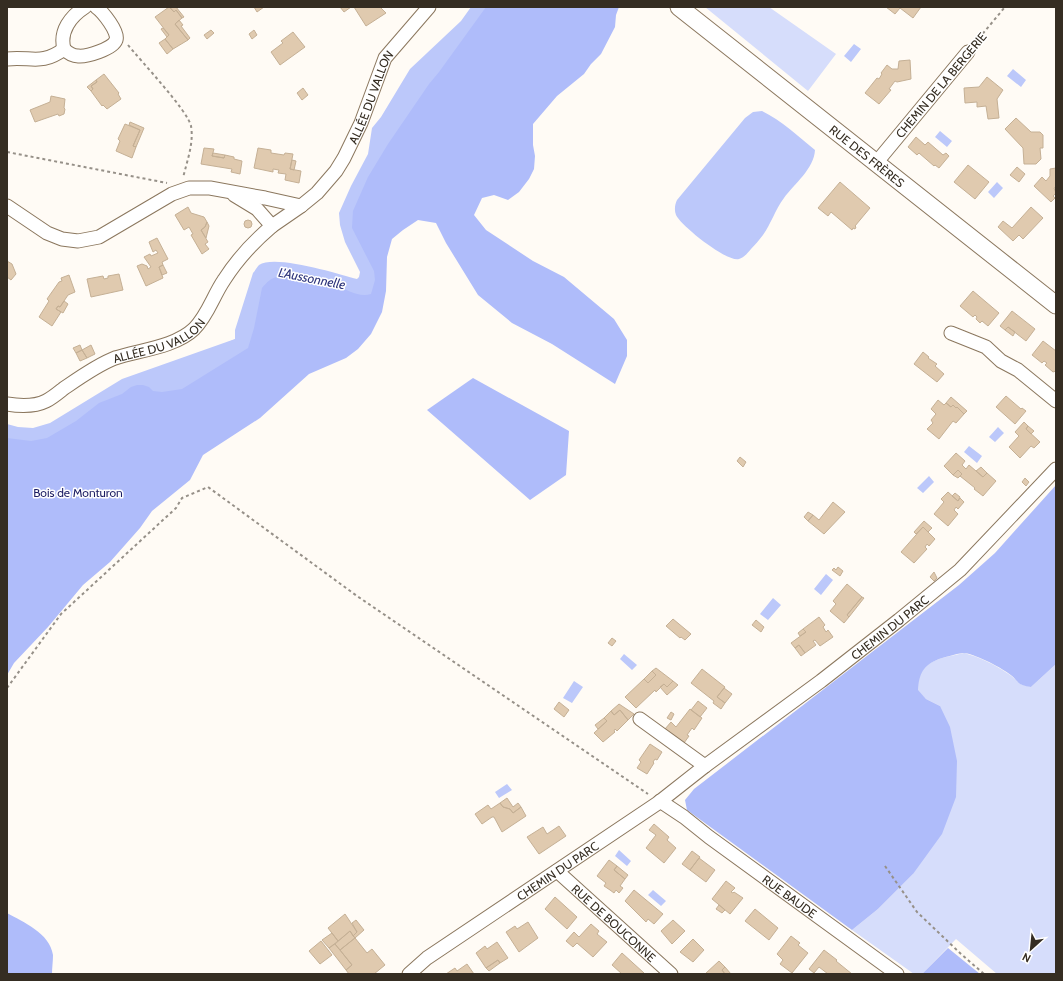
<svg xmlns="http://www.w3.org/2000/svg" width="1063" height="981" font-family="Cabin,sans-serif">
  <rect width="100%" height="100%" fill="#fffbf5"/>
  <!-- green -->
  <path fill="#d6ddfb" d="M705,7H769L836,54L808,91Z
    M964,653C979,657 994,664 1007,673C1019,680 1014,684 1031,687L1056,664V974H997L956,939L922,974H914L852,930L878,909L913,874L940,706L926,699L917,690C918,686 918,681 919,677C925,659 947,657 964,653Z"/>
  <!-- forest -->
  <path fill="#afbcfa" d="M479,7H619L616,15L615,27L601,54L591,64L584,74L557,96L533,124V145L535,156L534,169L529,179L519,192L508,200L494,195L482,198L474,215L486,230L533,261L564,277L614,319L627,340V356L615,384L552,344L512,323L478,295L446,243L436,223L418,220L403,230L392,239L387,257L386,291L382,312L371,334L358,349L346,358L309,374L260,418L203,455L190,480L152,511L140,528L110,562L83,585L48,627L14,663L7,675V431L31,436L125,385L243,336L262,268L367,289L341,215L404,100Z
    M473,378L569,431L566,475L530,500L427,410Z
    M1056,485V664L1031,687C1015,685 1020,681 1008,673C1000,667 973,653 963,653C955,654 946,657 939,659C923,665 919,674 918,690L926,699L940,706L950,727L957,761L956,797L942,834L913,874L878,909L852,930L687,810L685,800L694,789L959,585L995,553Z
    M7,913C23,922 50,933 53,955C53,961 52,968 52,974H7Z
    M948,948L980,974H922Z"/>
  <!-- water -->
  <path fill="#bcc8fa" d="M471,7H486L439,72L429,84L388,144L368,177L353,211L352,228L374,271L375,280L371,294C359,298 348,290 337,286C328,282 288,275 279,276C271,278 267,282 262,288L254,328L248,348L182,389L162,392L153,391L149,387L143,385H137L131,387L122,394L99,403L76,421L47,438L31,441L7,438V424L18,427L33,428L50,423L122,379L235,339V330L253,273C255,271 257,267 259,265C275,254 338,274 357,279L359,277L360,272L345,242L340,225L339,213L351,186L368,154L372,128L381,117L410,69L461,21Z
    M854,44L861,49L851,62L844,56Z
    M1013,69L1026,80L1021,87L1007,76Z
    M762,111C782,121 798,136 815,150C814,169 794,184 784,198C775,210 771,224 763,235C759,240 755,245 751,249C748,253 743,258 739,259C728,263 681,226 676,215C674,210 675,204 677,200L745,118L753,112Z
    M940,131L952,141L947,147L935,137Z
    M997,182L1003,188L994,198L988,192Z
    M998,427L1004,433L995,442L989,437Z
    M969,446L982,456L977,463L964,452Z
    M929,476L934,482L923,493L917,488Z
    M826,574L833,580L821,595L814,589Z
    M773,598L781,605L768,620L760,614Z
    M624,654L637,665L632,670L620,659Z
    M574,681L583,687L572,703L563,698Z
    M507,784L512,790L499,798L495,792Z
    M619,850L631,861L627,866L615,856Z
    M653,890L666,901L661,906L648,895Z"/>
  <!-- building -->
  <path fill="#e0caaf" stroke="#c5b095" d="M169,7L174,12L176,10L182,18L175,24L188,40L173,49L165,39L169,35L155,17Z
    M170,7H176L184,17L182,18L176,10L174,12Z
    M254,7H264L257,12Z
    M340,7H351L344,12Z
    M354,7H380L386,13L366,26Z
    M886,7H921L913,18L900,8L895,14Z
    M179,20L183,25L181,26L190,38L188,40L175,24Z
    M163,28L169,35L167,37L161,29Z
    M211,30L214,33L207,39L204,35Z
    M254,30L257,35L252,39L249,34Z
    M293,32L305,47L280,65L271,52L283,43L281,41Z
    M165,39L173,49L167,54L159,43Z
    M910,60L911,79L897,82L895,81L889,89L891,90L879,104L865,93L877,78L879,79L882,74L881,73L887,65L892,69H898L899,61Z
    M104,74L119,93L118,94L121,99L107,109L103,105L102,106L91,91L93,89L91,86L97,82L96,80Z
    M987,77L1003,90L997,99L999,118L988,119L986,106L977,107V102L965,103L964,88L979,87Z
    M96,80L97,82L91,86L93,89L91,91L87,87Z
    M303,88L308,95L302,100L297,93Z
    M51,96L65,99L64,108L65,109L64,114L59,116L58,114L35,122L30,110L50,102Z
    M1016,118L1031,132H1040L1043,135V148H1040L1041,159L1036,164H1024L1023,148L1005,129Z
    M130,122L144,128L136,147L133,146L140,130L129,125Z
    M125,124L140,130L133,146L136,147L132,158L116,151L120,141L118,139Z
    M916,137L925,145L928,142L943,155L946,153L949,156L939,168L935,165L934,166L919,153L917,155L908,147Z
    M204,148L214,149L212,156L224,158L225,155L234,157V159L242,161L240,174L231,172L232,169L201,164Z
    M258,148L271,150V153L284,155L285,153L293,154L290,169L301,171L299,183L285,180L286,174L278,173L279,170L273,169V172L254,168Z
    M213,153L225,155L224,158L212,156Z
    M292,160L296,161L294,170L290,169Z
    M968,165L989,182L975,199L954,182Z
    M1017,167L1025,174L1019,182L1010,175Z
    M1056,168V187L1054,188L1056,193L1053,196L1055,198L1051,202L1034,186L1042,177L1046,181L1050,176V169Z
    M840,182L870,208L855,226L856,227L855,229L853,228L852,230L831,212L828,216L818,208Z
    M188,207L191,213L204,217L207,222L205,227L201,230L208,242L205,244L209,249L202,254L191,235L193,234L189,227L184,230L175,215Z
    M1031,207L1043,218L1023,239L1019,235L1013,241L998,227L1003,221L1012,228Z
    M244 224a4 4 0 1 1 8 0a4 4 0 1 1-8 0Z
    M207,222L209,226L206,238L201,230L205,227Z
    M157,238L168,259L162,262L163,265L159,267L163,278L146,286L137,266L142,264L147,266L148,269L151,267L144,257L150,254L151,256L158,253L156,250L153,252L149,242Z
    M7,261L12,264L16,274L11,280L7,277Z
    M163,265L167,273L162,275L159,267Z
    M119,274L123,290L91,297L87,279L103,276L104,279L108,278V276Z
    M69,275L75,292L68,295L60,307L58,306L56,309L61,312L52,326L39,317L49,301L47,299L59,282L62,281L61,278Z
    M973,291L999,313L988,326L982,321L980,323L976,319L977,317L975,315L973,317L960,306Z
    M64,301L68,304L63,313L56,309L58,306L60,307Z
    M1012,311L1035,329L1026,341L1008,327L1005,330L1000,326Z
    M1008,327L1015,332L1013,336L1005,330Z
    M1043,341L1056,351V371L1053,372L1045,365L1047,363L1044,361L1042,363L1032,355Z
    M80,345L82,350L76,353L73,348Z
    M91,345L95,354L87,358L82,350Z
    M82,350L87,358L80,361L76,353Z
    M923,352L929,357L928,358L937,364L935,366L944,374L937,382L914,364Z
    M1006,396L1021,409L1022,408L1026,411L1015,424L996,407Z
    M951,397L967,411L964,414L957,407L956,408L953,405L951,407L946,403Z
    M938,400L944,405L946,403L951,407L953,405L956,408L957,407L964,414L956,423L953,421L939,439L927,429L933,423L931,420L936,414L931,409Z
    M1024,422L1028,426L1026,429L1040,442L1034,448L1031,446L1020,458L1009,447L1019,436L1015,432Z
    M1028,426L1034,431L1031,434L1026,429Z
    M956,453L965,461L962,465L966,469L969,465L983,477L987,473L996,481L983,496L974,489L975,488L960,476L962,474L958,470L953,475L944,466Z
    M740,457L746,462L743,467L737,461Z
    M981,467L987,473L983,477L976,471Z
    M958,470L962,474L958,478L953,475Z
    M1025,478L1029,482L1026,486L1022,482Z
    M948,492L958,501L960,498L964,502L958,509L956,507L954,510L958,514L948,526L934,514L944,502L941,499Z
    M955,493L960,497L958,501L952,496Z
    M833,502L845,512L824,534L808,521L813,515L819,520Z
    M808,512L813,515L808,521L804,517Z
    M924,521L932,528L928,532L923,527L916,534L914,532Z
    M923,527L935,539L929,546L927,544L925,547L927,549L914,563L901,552Z
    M838,567L843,571L840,576L832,570L834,568L836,570Z
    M934,572L937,578L934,581L930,577Z
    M847,584L862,597L847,615L849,617L844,623L830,611L836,604L833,601Z
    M862,597L864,598L849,617L847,615Z
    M819,617L825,625L823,627L826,632L828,630L833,637L820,646L815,640L813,641L816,645L805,653L799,645L795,648L791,643L806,632L803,629Z
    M673,619L691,634L685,640L681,637L680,638L666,626Z
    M756,620L764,627L761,632L752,625Z
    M803,629L806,632L800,636L798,633Z
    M612,638L616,641L612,646L608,643Z
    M799,645L805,653L801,656L795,648Z
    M656,668L673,681L667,687L664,684L656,692L655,690L636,708L625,697L644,679L648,683L656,675L652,671Z
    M702,669L725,687L717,697L725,703L721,709L713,703L714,701L691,683Z
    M652,671L656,675L648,683L644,679Z
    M673,681L678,685L667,695L660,687L664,684L667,687Z
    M724,688L732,694L725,703L717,697Z
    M698,701L707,708L700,717L691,710Z
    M559,702L569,710L564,717L554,709Z
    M619,704L634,714L628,720L620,710L614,715L611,711Z
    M690,709L702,718L694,730L692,728L687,735L689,736L684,743L665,729L671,722L676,727Z
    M620,710L628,720L617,731L615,729L614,731L615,732L603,742L594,733L607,721L604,718L611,711L614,715Z
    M671,712L674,714L671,720L667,718Z
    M604,718L607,721L598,729L595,725Z
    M650,744L662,752L657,760L655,759L653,762L654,763L647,774L637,768L641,762L639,760Z
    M507,798L513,807L518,803L521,807L513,813L510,809L503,807L500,803Z
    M500,803L503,807L510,809L513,813L521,807L526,816L502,832L494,817H492L482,824L475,814L488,805L491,809Z
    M654,824L669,837L667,840L676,848L664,863L646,848L656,835L649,830Z
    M559,826L566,836L539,854L527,837L543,827L547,834Z
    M692,851L700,857L690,870L682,864Z
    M699,858L715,870L706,882L690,870Z
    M609,860L617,866L614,870L625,879L620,886L623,888L619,893L616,890L614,893L610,890L604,886L606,883L597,876Z
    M617,866L628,875L625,879L614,870Z
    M726,881L735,888L731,892L733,893L734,892L743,898L730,914L712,899Z
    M634,890L663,914L654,924L648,919L646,922L625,901Z
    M555,897L577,917L567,929L545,909Z
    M719,905L725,910L722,913L716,909Z
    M755,909L778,928L769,940L745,921Z
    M345,914L357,932L353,936L350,931L338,941L328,928Z
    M356,920L364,930L355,938L353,936L357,932L352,923Z
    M673,920L685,931L672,944L661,931Z
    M528,922L538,938L519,952L506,932L515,926L517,929Z
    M591,924L599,931L597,934L607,942L593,957L577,943L573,947L566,941L574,932L579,937Z
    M350,931L355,938L340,950L335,944Z
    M332,933L338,941L329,948L322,940Z
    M791,936L800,943L798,945L808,953L792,973L780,964L783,960L777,954Z
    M355,938L367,953L372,949L385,965L374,974H349L346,970L352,965L340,950Z
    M693,939L704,950L693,962L680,952Z
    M321,941L332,955L320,964L309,951Z
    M497,942L508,958L500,963L498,960L486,968L476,953L485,946L487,949Z
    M335,944L352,965L346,970L329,948Z
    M824,950L837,960L836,961L852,974H828L819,967L814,973L809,969Z
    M622,953L644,973L643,974H622L612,965Z
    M498,960L500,963L489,971L486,968Z
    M719,961L725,967L722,970L725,974H705Z
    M467,964L474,974H446L455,968L457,971Z
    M725,967L731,974H725L722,970Z"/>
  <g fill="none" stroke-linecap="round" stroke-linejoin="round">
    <defs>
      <g id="minor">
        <path d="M85,7C71,16 59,31 64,49C68,53 72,56 78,56C86,57 113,49 116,40C119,32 103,12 96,7"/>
        <path d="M7,59C31,56 41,66 64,49"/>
        <path d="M876,163L968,52"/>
        <path id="s1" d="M7,206L47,233L62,239L78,241L99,237L172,194L189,188H210L265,198L301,206L317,193L336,171L344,158L361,123L385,58L429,7"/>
        <path d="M272,226L301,206"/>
        <path d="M951,333L986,347L1001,361L1018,370L1056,401"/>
        <path id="s2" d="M7,404C19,406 34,407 46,401C52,398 58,393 63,389C79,378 97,365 115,358C140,350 175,347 194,329C208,315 213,296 224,280C238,258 252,243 272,226L257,209L234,195"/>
        <path d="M640,719L705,766"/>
        <path id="s3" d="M660,801L684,817L709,837L897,974"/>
        <path id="s4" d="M557,871L671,974"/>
        <path id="s5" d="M409,974L427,958L658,803L705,766L821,681L899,620L960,570L1056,469"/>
      </g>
      <g id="major">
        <path id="s6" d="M679,7L1056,305"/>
      </g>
    </defs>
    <!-- minor casing -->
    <use href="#minor" stroke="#8b775e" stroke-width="15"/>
    <!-- major casing -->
    <use href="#major" stroke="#8b775e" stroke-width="19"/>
    <!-- path -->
    <path stroke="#969088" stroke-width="2" stroke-dasharray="3 3" stroke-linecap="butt" d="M975,43L1005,7
      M128,45C140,60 188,111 191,126C194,143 187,161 183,178
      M7,152L167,183
      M7,688L61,614L176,508L182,498L208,487L357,596L648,794
      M885,866L917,912L961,954L984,974"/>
    <!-- minor -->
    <use href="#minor" stroke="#fff" stroke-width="13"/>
    <!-- major -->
    <use href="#major" stroke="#fff" stroke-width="17"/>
  </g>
  <g text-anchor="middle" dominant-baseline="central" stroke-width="3" stroke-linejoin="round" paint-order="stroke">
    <!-- street labels -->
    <g font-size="12" fill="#352d22" stroke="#fff">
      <text transform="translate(941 85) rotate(-50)">CHEMIN DE LA BERGERIE</text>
      <text stroke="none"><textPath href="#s1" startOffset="450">ALLÉE DU VALLON</textPath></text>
      <text stroke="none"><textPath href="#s6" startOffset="240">RUE DES FRÈRES</textPath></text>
      <text stroke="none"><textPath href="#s2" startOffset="169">ALLÉE DU VALLON</textPath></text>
      <text stroke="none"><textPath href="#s5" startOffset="593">CHEMIN DU PARC</textPath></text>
      <text stroke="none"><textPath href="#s5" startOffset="181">CHEMIN DU PARC</textPath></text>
      <text stroke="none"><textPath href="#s3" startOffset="161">RUE BAUDE</textPath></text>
      <text stroke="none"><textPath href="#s4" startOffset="77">RUE DE BOUCONNE</textPath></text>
    </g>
    <!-- park labels -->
    <g font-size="12" fill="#1d1e64" stroke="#fff">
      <text x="78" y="492">Bois de Monturon</text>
    </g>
    <!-- water labels -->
    <g font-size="13" font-style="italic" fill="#2d347b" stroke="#fff">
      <text transform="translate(312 278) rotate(11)">L'Aussonnelle</text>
    </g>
  </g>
  <!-- border -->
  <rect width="1063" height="981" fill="none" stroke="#352d22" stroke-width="16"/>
  <!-- north arrow -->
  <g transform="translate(1031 949) rotate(207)" stroke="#ffffff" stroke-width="3" paint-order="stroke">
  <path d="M0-3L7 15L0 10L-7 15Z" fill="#352d22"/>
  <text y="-6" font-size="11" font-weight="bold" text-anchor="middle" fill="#352d22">N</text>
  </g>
</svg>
